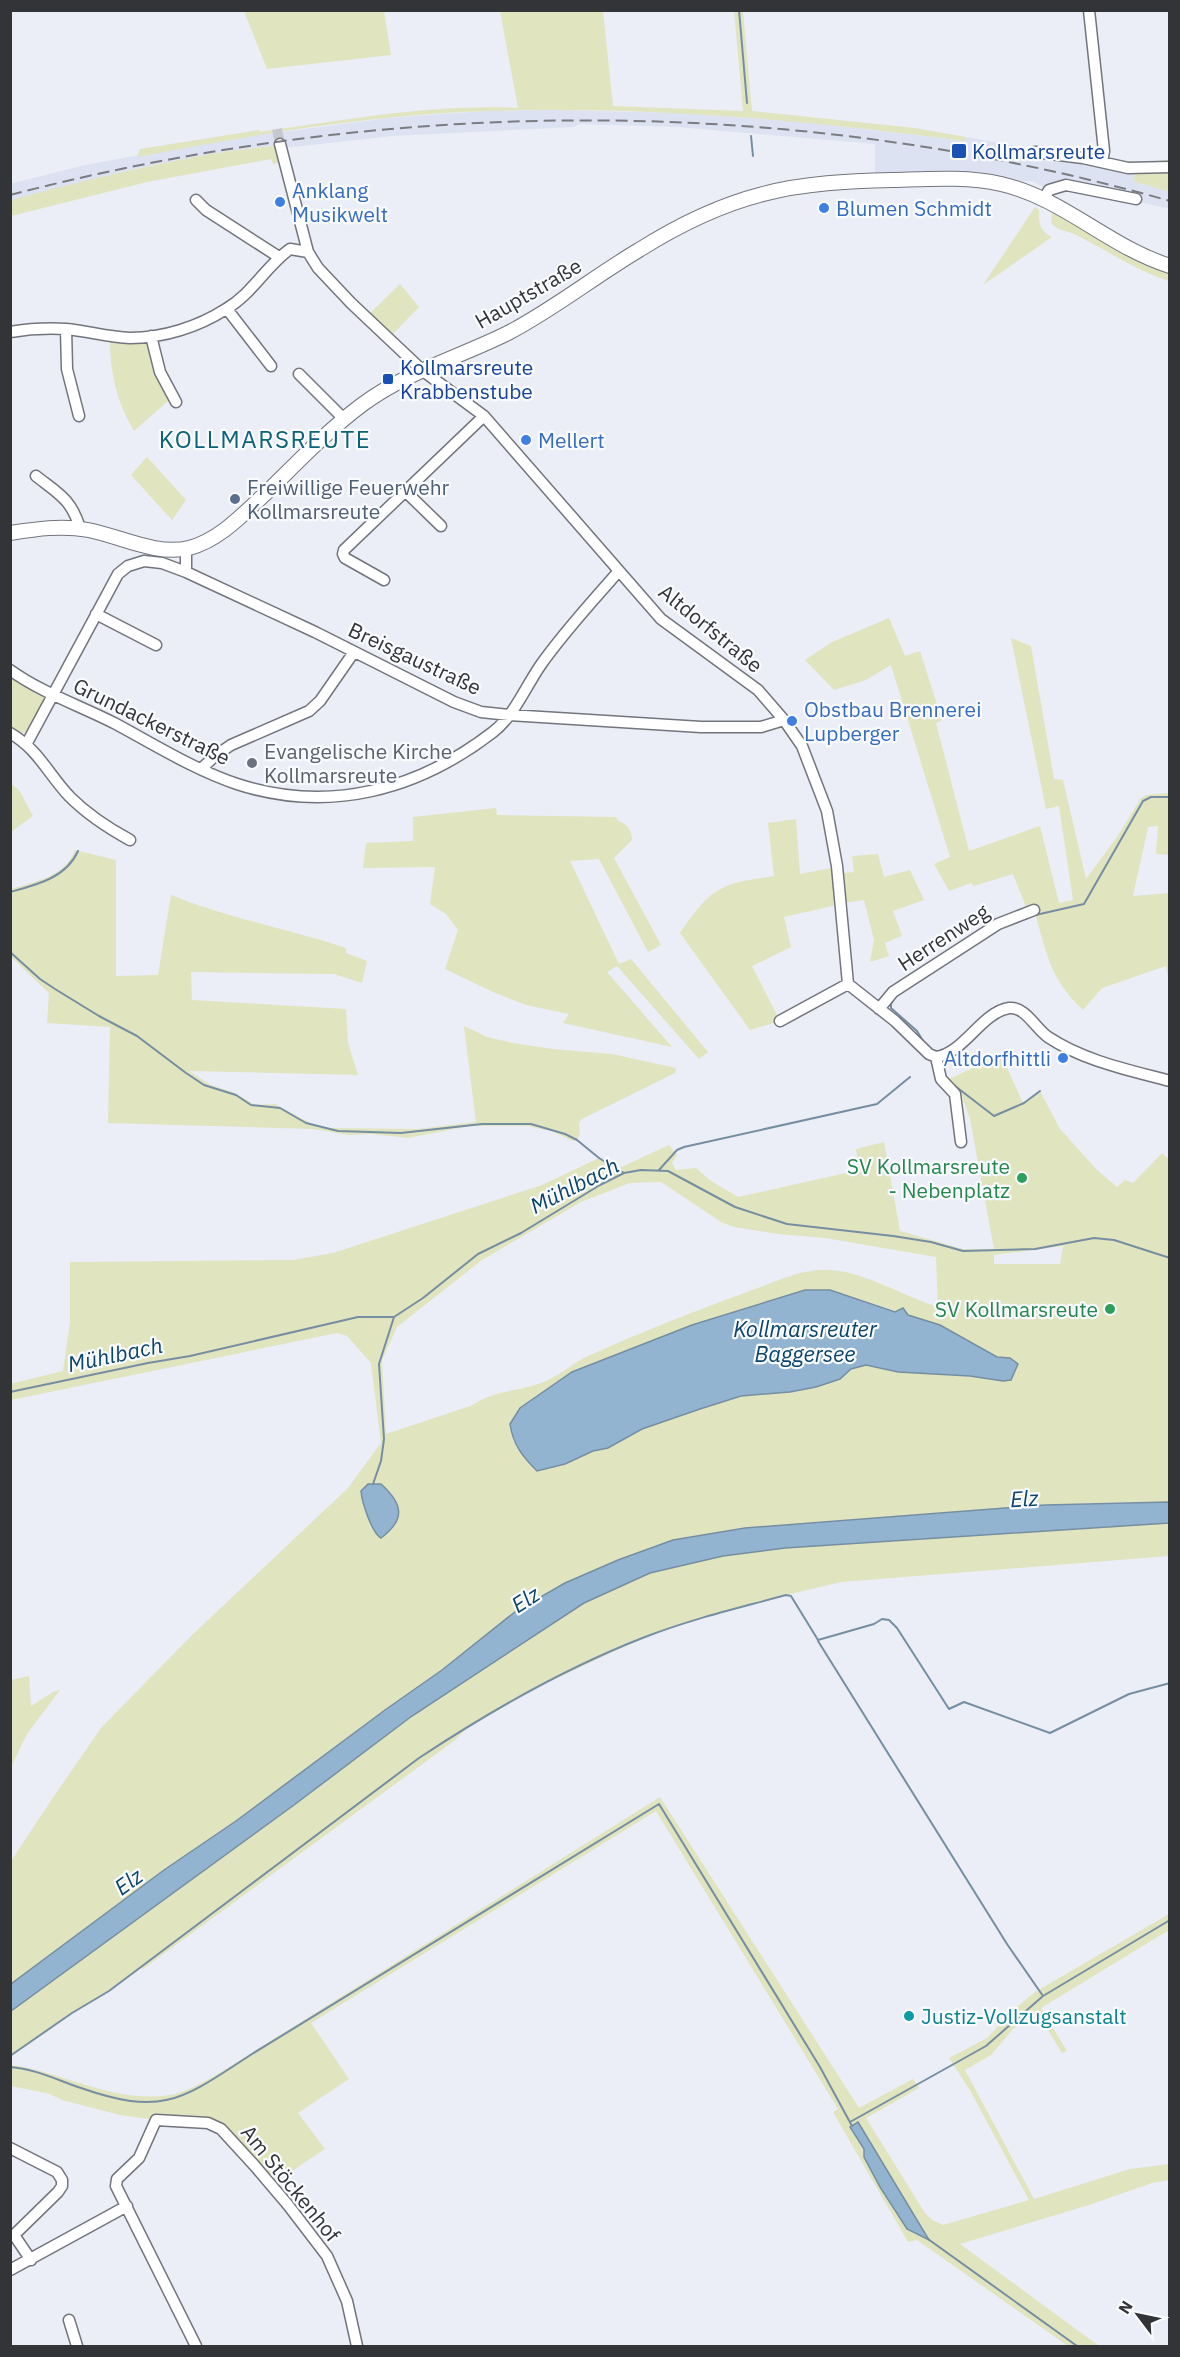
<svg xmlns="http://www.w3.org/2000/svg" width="1180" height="2357" font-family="'IBM Plex Sans',sans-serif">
  <rect width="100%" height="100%" fill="#ebeef6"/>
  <!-- built -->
  <path fill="#dce2f1" d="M552,110L679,113L806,122L964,141L966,137L1102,162V168L1134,174L1133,181L1169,192L1170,209L1066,185L1049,190L1032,181L1017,182L998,177L875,176V144L677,127L579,124L574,127L392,136L284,148L278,145L223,152L138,168L11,200L10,184L85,165L227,139L389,118L485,111Z"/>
  <!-- green -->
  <path fill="#e0e4bf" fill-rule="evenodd" d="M244,11H384L391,55L267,69Z
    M500,11H603L613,106L743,111L734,11H743L752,111L915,128L966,137L965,141C806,120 647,106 487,111C369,115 252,135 137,157L140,149L259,130L260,132C345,120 432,104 518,108Z
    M278,145L282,162L273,164L271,159L147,182L11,216V200C80,181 151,164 223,152C241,149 260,148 278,145Z
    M1103,158L1136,162L1169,160V192L1133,181L1134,174L1101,168Z
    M1035,207L1039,210C1039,224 1039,230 1052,237L983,285Z
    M1074,208L1116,235L1169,258V281C1136,271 1107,250 1076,235C1067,230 1057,231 1051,223L1052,213L1055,212L1068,218Z
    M400,284L419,307L389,338L366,317Z
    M110,339L148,340L154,370L168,401L134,431C117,402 110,373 110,339Z
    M147,457L186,500L172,520L131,475Z
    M889,618L905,656L920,651L942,720L936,723L969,851L1040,826L1059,903L1073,900L1059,806L1046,809L1011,638L1031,646L1054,779L1063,780L1086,879L1117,837L1141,798L1146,795L1169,793V855L1156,854L1158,826L1148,827L1133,896L1169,893V982L1166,966L1102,988L1083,1010C1049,978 1047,953 1034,910L1028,912L1013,874L974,886L971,883L949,891L934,864L950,857L891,665L866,680L834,690L805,660L832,642Z
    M14,677L42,694L44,700L29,730L21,734L11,728V682Z
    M10,783L19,790L33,816L11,832Z
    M496,808L497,815L616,817L618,821C627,824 632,830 632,840L614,858L661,945L648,952L599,859L570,861L619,964L631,959L708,1052L699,1059L617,966L607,972L672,1047L563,1023L569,1014L526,1005L495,993L445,969L458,930L446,914L430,904L435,867L363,868L366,843L413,841V817Z
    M796,819L800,874L832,868L837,905L784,917L791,947L752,966L780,1021L750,1030L680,933C712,887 719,884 774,876L768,823Z
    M75,850L116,860V976L158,975L171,895C228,918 288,929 346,948V953L367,961L362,983L334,974L191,972L192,1000L346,1009L348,1043L358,1075L189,1071L211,1085L235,1093L255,1105L275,1104L310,1123L328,1128L418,1129L476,1122L464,1026L487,1037L513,1043L553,1049L612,1054L676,1068L675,1073L582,1119L579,1123L580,1134L577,1140L573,1141L552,1131L527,1126H470L408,1138L372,1134L349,1135L313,1129L108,1123L110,1027L47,1023L49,993L11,957V889C34,882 66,876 75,850Z
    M878,854L884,877L910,870L924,900L893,911L902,936L885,943L889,956L870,962L874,940L864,900L843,903L842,873L854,872L852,856Z
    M1001,1055L1023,1103L1040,1091L1060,1129L1097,1170L1117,1187L1125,1180L1133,1183L1162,1153L1167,1158L1169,1157V1502L1090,1503L745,1528L673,1540L618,1560L565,1583L516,1611L442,1670L385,1710L236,1821L164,1870L11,1984V1861L52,1799L101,1728L190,1637L348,1488L381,1443L371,1363L347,1336L337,1333L11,1400L10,1384L63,1371L70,1322V1262L293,1260L333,1253L542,1185L599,1158L617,1169L669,1145L677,1155L672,1163L676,1170L696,1168L711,1181L738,1197L859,1170L856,1149L884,1142L900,1231L963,1249H994L970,1119L960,1090L947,1080ZM661,1182L721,1222L734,1227L778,1234L825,1238L936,1257L938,1307C907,1298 863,1271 830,1270C802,1268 773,1283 747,1292C693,1312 638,1333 586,1357C572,1364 560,1375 546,1381C523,1391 494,1390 473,1405L386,1434L382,1360L397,1327L482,1260L581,1202L630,1183ZM1063,1246L1060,1264H994V1255ZM805,1290H830L940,1325L997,1357L1010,1358L1003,1381L970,1376L898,1372L866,1365L851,1370L840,1379L816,1387L790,1392L741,1396L700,1409L642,1429L608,1448L593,1451L565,1464L554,1466L521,1453L513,1441L510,1424L536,1399L572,1372L692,1325Z
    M1169,1523V1556L841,1582L786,1595L705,1616L645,1637L527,1692L470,1725L454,1741L143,1969L141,1966L109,1991L72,2013L11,2056V2011L294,1805L412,1716L584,1603L650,1573L723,1556L785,1548Z
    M29,1676L31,1706L53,1692L60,1690L27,1734L11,1767V1680Z
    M660,1797L859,2108L913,2079L919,2088L866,2118L925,2213L932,2220L943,2225L1029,2200L971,2092L949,2058L987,2038L1012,2011L1035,1992L1169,1914V1930L1041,2008L1067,2051L1062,2053L1036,2011L1014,2028L991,2055L965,2070L1034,2199L1130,2169L1169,2164V2180L1152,2183L1089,2205L960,2244L1099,2346H1068L917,2240L908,2242L833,2112L838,2109L656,1811L311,2023L349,2079L298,2113L325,2149L271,2185L221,2129L120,2115L62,2100L50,2094L11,2086V2065C64,2072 114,2104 170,2095C184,2093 199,2084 213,2077ZM858,2122L929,2239L907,2229L880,2187L864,2157Z"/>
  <!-- water -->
  <path fill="#92b4d0" stroke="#768ea2" stroke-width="1.5" d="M805,1290H830L895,1312L903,1308L908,1315L940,1325L997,1357L1010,1358L1018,1364L1011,1380L1003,1381L970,1376L898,1372L866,1365L851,1369L840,1379L816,1387L790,1392L741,1396L700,1409L642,1429L608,1448L593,1451L565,1464L537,1471C523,1457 513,1445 510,1424L520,1408L572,1372L692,1325Z
    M368,1484H381C403,1504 406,1519 381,1538C372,1533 362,1503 361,1491Z
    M1169,1502V1523L785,1548L723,1556L650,1573L584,1603L412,1716L294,1805L11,2011V1984L164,1870L236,1821L385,1710L442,1670L516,1611L565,1583L618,1560L673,1540L745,1528L1045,1505Z
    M858,2122L929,2240L907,2229L880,2187L864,2157V2149L850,2127Z"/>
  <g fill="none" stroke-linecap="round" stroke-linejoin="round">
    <!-- stream -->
    <path stroke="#768ea2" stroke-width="2" d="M739,10L747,103
      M751,136L753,156
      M10,892C36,885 66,878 78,851
      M1031,916L1084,904L1143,801L1151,797H1170
      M10,952L40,979L55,989L99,1016L137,1036L186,1073L204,1085L236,1095L251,1105L280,1108L306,1123L338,1131L401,1133L482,1124H531L565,1134L577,1140L599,1158L624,1173
      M894,999L891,1004V1008L917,1031L925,1044
      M955,1086L994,1116L1024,1103L1040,1091
      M659,1170L677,1150L684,1147L877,1104L910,1077
      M10,1392L148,1363L190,1356L358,1317H394L423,1298L478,1254L521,1233L600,1185L624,1173L641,1170L668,1171L735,1207L787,1224L893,1236L931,1242L963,1251L1035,1249L1094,1238L1114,1240L1170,1258
      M373,1484L381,1461L384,1439L379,1364L394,1317
      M818,1641L1007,1944L1043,1996
      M10,2056L72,2013L109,1991L419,1758C490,1711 565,1668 645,1637C691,1619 739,1608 786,1595L791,1596L818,1640L874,1624L882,1619L889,1620L897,1628L949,1709L964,1702L1050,1733L1129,1694L1170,1683
      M10,2067C36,2069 57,2080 81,2088C164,2117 183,2099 252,2054L659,1804L820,2067L852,2126
      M850,2122L986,2046L1043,1996L1170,1920
      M928,2239L1077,2346"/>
    <!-- minor-tunnel -->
    <path stroke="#c6c9d0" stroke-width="10" stroke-dasharray="10 5" stroke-linecap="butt" d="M277,129L280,144"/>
    <defs>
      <path id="minor" d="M1089,10L1104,151L1102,162
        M280,144L308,252L318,268L351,303L423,371L484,416L661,619L758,690L784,720L802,746L827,811L837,866L848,984L895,1021L929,1054L936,1057C963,1054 982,1012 1009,1008C1025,1006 1036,1029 1048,1037C1084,1061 1129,1070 1170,1081
        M1035,152L1083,158L1128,168L1170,167
        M1044,199L1049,190L1066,185L1136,199
        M196,200L206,210L279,257
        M227,309L271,366
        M66,329L67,369L79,416
        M10,332C28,329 48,328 66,329C87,331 108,337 130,338C163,338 198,327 226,309C252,294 266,266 290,249L308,252
        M151,336L160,372L176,402
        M299,374L344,419
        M36,476C59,494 71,499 80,528
        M405,491L441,526
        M186,572V549
        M384,580L345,558L343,554L344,550L484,416
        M96,614L156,645
        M10,670C42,693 81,706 116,724C155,745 195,770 237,784C329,814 418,790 493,732C514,716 525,688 540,666C563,633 591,603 618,572
        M10,733C39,750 48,774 70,797C88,815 108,828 130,840
        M27,743L118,574L128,566L144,561L162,563L186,572L315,632L454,702L481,712L509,715L701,727H761L784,720
        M201,769L215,756L231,745L309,711L320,701L354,652
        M879,1009L893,992L998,924L1034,910
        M780,1021L848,984
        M936,1057L941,1079L955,1094L961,1142
        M10,2148L57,2172L62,2180V2186L58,2192L14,2235L31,2260
        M10,2270L127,2206
        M69,2320L77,2346
        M196,2346L116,2186L117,2179L139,2158L156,2120L208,2123L221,2129L254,2165L288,2205L327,2256L347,2301L357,2346"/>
      <path id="secondary" d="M10,533C36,529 62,525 88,530C120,536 156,556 189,548C220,540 244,513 267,492C298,462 328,430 363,404C406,372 460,357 508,333C554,309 595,276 639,250C677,226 720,205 763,194C804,183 850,181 892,180C928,179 966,176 1001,184C1063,198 1109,247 1170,266"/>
    </defs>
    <!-- minor casing -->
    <use href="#minor" stroke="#72757d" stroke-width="13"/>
    <!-- secondary casing -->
    <use href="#secondary" stroke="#72757d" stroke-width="16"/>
    <!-- minor -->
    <use href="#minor" stroke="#fff" stroke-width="10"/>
    <!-- secondary -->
    <use href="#secondary" stroke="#fff" stroke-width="14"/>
    <!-- rail -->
    <path stroke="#7b7c81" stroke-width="2" stroke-dasharray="12 6" stroke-linecap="butt" d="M10,195C391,96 790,93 1170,201"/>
  </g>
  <!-- markers -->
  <g fill="#1a4fb4" stroke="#fafbff" stroke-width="2">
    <rect x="951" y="143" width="16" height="16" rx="3"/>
    <rect x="382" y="373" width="12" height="12" rx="3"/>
  </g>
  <g fill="#3f7fe0" stroke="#fafbff" stroke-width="2">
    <circle cx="280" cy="202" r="6"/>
    <circle cx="824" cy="208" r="6"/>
    <circle cx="526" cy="440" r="6"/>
    <circle cx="792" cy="721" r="6"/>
    <circle cx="1063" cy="1058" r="6"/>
  </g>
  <circle fill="#5c6f8a" stroke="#fafbff" stroke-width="2" cx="235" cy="499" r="6"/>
  <circle fill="#6b7280" stroke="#fafbff" stroke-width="2" cx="252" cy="763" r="6"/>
  <g fill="#2e9e5b" stroke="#fafbff" stroke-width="2">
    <circle cx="1022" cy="1178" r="6"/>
    <circle cx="1110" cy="1309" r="6"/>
  </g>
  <circle fill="#0f9aa8" stroke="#fafbff" stroke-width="2" cx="909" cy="2016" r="6"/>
  <g text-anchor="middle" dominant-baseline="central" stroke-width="4.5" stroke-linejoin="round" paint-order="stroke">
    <!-- transit labels -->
    <g font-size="21" fill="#164399" stroke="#fafbff" text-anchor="start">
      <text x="972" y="151">Kollmarsreute</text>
      <text x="400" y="367">Kollmarsreute<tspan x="400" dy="24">Krabbenstube</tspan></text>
    </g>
    <!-- shop labels -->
    <g font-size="21" fill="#366cbe" stroke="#fafbff" text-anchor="start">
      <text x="292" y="190">Anklang<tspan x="292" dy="24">Musikwelt</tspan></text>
      <text x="836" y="208">Blumen Schmidt</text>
      <text x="538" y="440">Mellert</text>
      <text x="804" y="709">Obstbau Brennerei<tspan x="804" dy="24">Lupberger</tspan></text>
      <text x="1051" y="1058" text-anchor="end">Altdorfhittli</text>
    </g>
    <!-- street labels -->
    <g font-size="21" fill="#333437" stroke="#fafbff">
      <text transform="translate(528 293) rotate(-30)">Hauptstraße</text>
      <text transform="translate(711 628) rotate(39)">Altdorfstraße</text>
      <text transform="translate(415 658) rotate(25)">Breisgaustraße</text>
      <text transform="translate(152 721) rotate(26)">Grundackerstraße</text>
      <text transform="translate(943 937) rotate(-33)">Herrenweg</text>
      <text transform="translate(291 2183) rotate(51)">Am Stöckenhof</text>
    </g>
    <!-- service labels -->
    <g font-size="21" fill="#4e5e75" stroke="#fafbff" text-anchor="start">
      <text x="247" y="487">Freiwillige Feuerwehr<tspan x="247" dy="24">Kollmarsreute</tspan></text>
    </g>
    <!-- worship labels -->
    <g font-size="21" fill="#5b616d" stroke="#fafbff" text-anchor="start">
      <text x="264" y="751">Evangelische Kirche<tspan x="264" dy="24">Kollmarsreute</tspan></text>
    </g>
    <!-- leisure labels -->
    <g font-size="21" fill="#27864d" stroke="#fafbff" text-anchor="end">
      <text x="1010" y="1166">SV Kollmarsreute<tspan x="1010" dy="24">- Nebenplatz</tspan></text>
      <text x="1098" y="1309">SV Kollmarsreute</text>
    </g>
    <!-- culture labels -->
    <g font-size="21" fill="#0d838f" stroke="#fafbff" text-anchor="start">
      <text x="921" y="2016">Justiz-Vollzugsanstalt</text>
    </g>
    <!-- water labels -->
    <g font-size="22" font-style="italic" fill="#0a446a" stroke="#fafbff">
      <text transform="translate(574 1185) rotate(-27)">Mühlbach</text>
      <text x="805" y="1328">Kollmarsreuter<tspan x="805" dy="25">Baggersee</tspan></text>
      <text transform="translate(115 1354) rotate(-12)">Mühlbach</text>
      <text transform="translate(1024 1498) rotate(-3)">Elz</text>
      <text transform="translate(525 1599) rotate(-33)">Elz</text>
      <text transform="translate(128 1881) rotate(-36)">Elz</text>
    </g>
    <!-- quarter labels -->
    <g font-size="24" letter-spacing="1.5" fill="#0c6276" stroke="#fafbff">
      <text x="265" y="439">KOLLMARSREUTE</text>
    </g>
  </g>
  <!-- border -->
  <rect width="1180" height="2357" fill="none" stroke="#333437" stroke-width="24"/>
  <!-- north arrow -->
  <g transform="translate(1138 2315) rotate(302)" stroke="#fafbff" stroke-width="4.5" paint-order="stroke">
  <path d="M0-4.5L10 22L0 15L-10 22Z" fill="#333437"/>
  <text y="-9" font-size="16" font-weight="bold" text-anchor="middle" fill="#333437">N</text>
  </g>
</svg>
